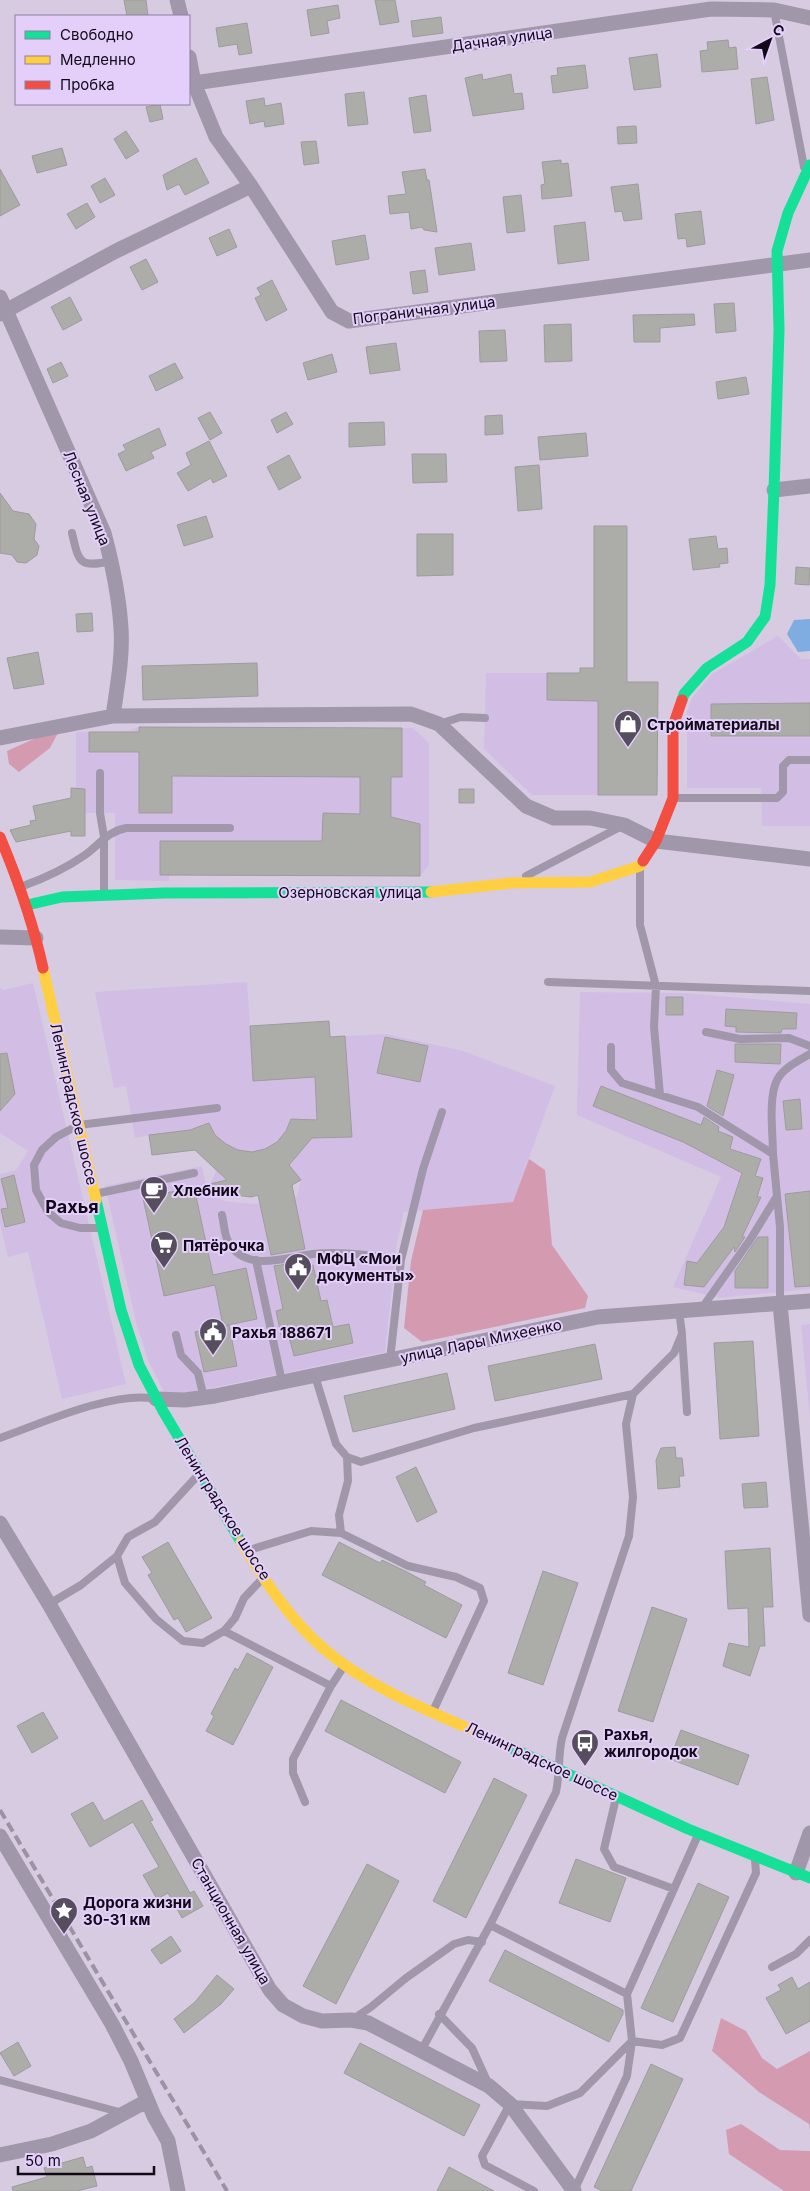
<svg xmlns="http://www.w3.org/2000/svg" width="810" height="2191" font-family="Inter,sans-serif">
  <rect width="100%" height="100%" fill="#d7cbe2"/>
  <!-- built -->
  <path fill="#d2bee4" d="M778,636L801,659H810V826H762L761,788H687V712L692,698L712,674Z
    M580,668H625V682H657V795H532L484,749L486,673H580Z
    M139,727L413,728L429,743V865L420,876L169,875V881L115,880V813H85V836L71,835V789L76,788V732H125Z
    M247,982L250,1026L329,1021L331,1037L386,1034L463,1051L555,1086L513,1202L404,1212L397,1243L385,1352L192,1392L165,1394L148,1360L136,1322L105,1186L202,1166L208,1194L225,1201L255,1204L297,1196L301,1180L282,1191L254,1197L226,1194L209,1187L217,1168L195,1150L152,1155L149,1135L135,1138L126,1086L114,1088L95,992Z
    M33,983L126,1384L62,1399L28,1252L8,1257L0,1224V1174L16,1170L28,1151L0,1133V987L3,990Z
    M580,992L686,993L810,1004V1289L719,1298L673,1287L721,1177L577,1115Z
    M810,1324V1418L801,1325Z"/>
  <!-- forest -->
  <path fill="#d49bb0" d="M59,731L50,748L19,772L9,764L7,751L47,733Z
    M529,1159L545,1170L552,1245L588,1296L585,1308L422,1342L404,1328L411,1261L423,1210L513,1202Z
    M721,2018L746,2031L762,2058L777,2069L810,2051V2131L809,2124L759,2092L712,2051Z
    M741,2124L780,2150L810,2151V2191H784L729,2154L726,2130Z"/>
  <!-- water -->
  <path fill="#80ade1" d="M810,619V651L798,652L787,634L794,620Z"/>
  <!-- building -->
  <path fill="#acada8" stroke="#9d9b9d" d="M124,0H146L148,16H127Z
    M375,0H395L399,22L380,25Z
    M338,5L340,18L327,21L329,33L311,36L307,10Z
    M441,17L443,33L413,37L411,21Z
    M247,23L252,53L239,55L237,44L219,47L216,28Z
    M728,40L729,48L736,47L738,69L702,72L700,51L708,50L707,42Z
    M657,54L661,87L634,90L629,58Z
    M585,65L588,88L553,93L551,76L558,75L557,68Z
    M482,74L483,80L511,74L514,94L522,93L524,109L473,116L465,78Z
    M767,77L774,120L756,124L751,79Z
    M364,92L368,124L348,126L345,94Z
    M426,95L431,131L414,133L409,98Z
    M264,98L265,106L281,103L284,124L265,127L264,121L250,124L246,101Z
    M160,104L163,119L150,122L146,107Z
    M636,126L637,143L618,144L617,127Z
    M126,131L139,151L126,159L114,139Z
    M316,141L319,163L304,165L301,142Z
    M62,148L67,165L37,173L32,156Z
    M196,158L209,183L185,195L179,184L167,190L163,175Z
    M561,160V164L568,163L572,196L542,199L541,185L545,184L542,162Z
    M0,169L20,205L0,216Z
    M425,169L427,180H429L437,232L424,230L422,227L411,229L409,212L390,214L388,196L406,194L402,172Z
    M105,178L115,195L100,203L91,186Z
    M638,184L642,219L624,221L622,211L615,212L611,187Z
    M521,195L525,231L507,233L503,197Z
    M87,203L95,217L76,229L67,214Z
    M701,211L705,244L687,247L686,238L678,239L675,214Z
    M585,222L589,260L558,264L554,226Z
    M229,229L237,247L217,256L209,238Z
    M365,235L369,259L336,265L332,241Z
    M471,243L475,270L439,275L435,248Z
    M146,259L158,282L142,290L130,267Z
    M425,270L428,292L413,294L410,272Z
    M272,280L287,310L266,321L255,298L261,295L257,288Z
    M70,297L82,320L63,330L51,307Z
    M734,303L736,331L716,333L714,304Z
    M694,314L695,325L660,328V342H634L633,315Z
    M571,324L572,361L545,362L544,325Z
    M505,330L507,361L480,362L479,331Z
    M396,343L400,370L370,374L366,347Z
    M332,354L337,372L308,380L303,363Z
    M61,362L68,376L53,383L47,369Z
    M175,363L183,378L156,391L149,376Z
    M746,377L749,394L718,399L716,382Z
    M210,412L222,433L210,440L198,418Z
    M286,412L293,424L277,433L271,420Z
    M502,415L503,434L485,435V416Z
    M384,422L385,445L349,447V423Z
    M159,428L166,445L151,452L154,458L126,471L118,454L126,450L123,445Z
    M586,433L588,456L540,460L538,437Z
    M209,441L227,476L213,483L211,478L188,491L177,473L191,465L186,453Z
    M412,454H446L447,482L413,483Z
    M289,455L301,478L279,490L267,467Z
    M539,465L542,509L518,511L515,467Z
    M0,493L13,511L29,514L36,524L34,539L39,546L37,555L26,563L17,562L12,555L0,553Z
    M206,516L213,537L184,546L177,525Z
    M594,526H627V682H658L657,795H598V701L547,700V673H580V668H594Z
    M417,534H453V575L417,576Z
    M716,536L718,549L727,548L728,563L719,564L720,567L693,570L689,539Z
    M796,567L810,568L809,585L795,584Z
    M92,613L93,631L77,632L76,614Z
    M38,652L44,684L14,689L7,658Z
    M257,663L258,696L143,700L142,666Z
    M810,703V736H711V704Z
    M139,727L402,728V777H391V817L420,824V876L160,875V841H322L323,813L360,814V777L172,776V813H139V752H89V732H139Z
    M71,788L85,789V836H71V831L16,842L10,830L31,825L30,821L36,820L33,806L71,798Z
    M459,789H474V803H459Z
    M666,997H683V1015H666Z
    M726,1009L797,1013L796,1029H782L781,1033L736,1032V1027L725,1026Z
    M329,1021L330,1037L345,1036L352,1137L312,1138L289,1165L301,1180L292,1185L305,1249L271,1255L258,1195L251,1197L226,1194L205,1185L227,1180L195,1150L152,1155L149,1135L190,1130L209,1123L215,1135L226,1144L238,1150L252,1152L265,1149L277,1142L286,1131L291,1119L317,1120L315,1077L253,1081L250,1026Z
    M385,1037L428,1046L420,1082L377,1073Z
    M735,1044H781L780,1064L735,1062Z
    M7,1053L15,1094L0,1111V1054Z
    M717,1070L734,1075L723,1116L707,1106Z
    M601,1086L701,1125L704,1117L719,1127L718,1131L733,1137L730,1149L761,1159L755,1176L763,1178L757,1197H761L742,1237H745L735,1252L734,1247L704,1287L684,1285L687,1261L697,1263L724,1227L742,1173L683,1142L593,1106Z
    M800,1099L802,1129L786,1130L783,1101Z
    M14,1175L25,1222L5,1227L1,1209L8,1208L1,1179Z
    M194,1187L213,1275L246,1268L257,1319L223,1326L215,1285L164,1296L143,1198Z
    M810,1191V1286L795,1287L785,1194Z
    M758,1237H768V1288H735V1271Z
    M308,1261L309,1266L313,1265L321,1301L327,1300L333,1327L349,1324L353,1343L294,1356L289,1337L282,1339L276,1311L283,1309L274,1266Z
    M229,1325L237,1366L204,1372L195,1332Z
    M753,1341L759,1436L720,1439L714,1343Z
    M595,1344L602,1379L495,1401L488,1366Z
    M447,1373L455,1409L353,1432L344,1396Z
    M675,1447L676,1458H682L684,1476H679L680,1487L658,1489L656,1460L661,1448Z
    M416,1467L437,1512L417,1522L396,1477Z
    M766,1482L768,1507L744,1508L742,1484Z
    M168,1542L212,1618L186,1632L178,1618L174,1620L148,1575L152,1573L142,1557Z
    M339,1542L380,1563L382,1560L405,1571L426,1582L424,1585L462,1605L446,1638L322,1575Z
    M770,1548L773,1607H763L765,1646H760L750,1676L723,1666L729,1643L749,1647L748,1608L728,1609L725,1551Z
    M543,1571L578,1583L543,1685L508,1673Z
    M652,1607L687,1619L653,1722L618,1711Z
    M247,1653L273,1667L233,1745L206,1731L214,1716L211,1714L235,1668L238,1670Z
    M341,1700L461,1762L445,1793L325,1731Z
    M43,1712L58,1738L32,1753L17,1726Z
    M681,1730L749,1755L738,1785L670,1759Z
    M494,1778L527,1795L466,1918L433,1901Z
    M142,1800L153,1820L150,1821L190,1893L194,1891L203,1906L182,1918L168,1893L157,1899L143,1875L159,1867L133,1822L90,1847L71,1814L93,1802L104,1821Z
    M576,1859L626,1878L610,1922L559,1903Z
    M367,1864L399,1881L336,2004L303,1986Z
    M698,1883L729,1897L673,2022L641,2008Z
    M171,1936L181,1951L161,1964L151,1950Z
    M505,1950L623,2010V2014L609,2042L489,1981Z
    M217,1975L234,1989L221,2004L184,2033L174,2019L195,2002Z
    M792,1977L798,1989L810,1982V2021L786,2034L766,1998L781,1990L778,1985Z
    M18,2042L31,2066L14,2076L0,2053Z
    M360,2043L480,2105L464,2136L344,2073Z
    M651,2064L683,2079L631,2191H602L594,2187Z
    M83,2157L86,2168L92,2166L97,2186L77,2191H13L12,2187L47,2177L44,2168Z
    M449,2167L494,2191H437Z"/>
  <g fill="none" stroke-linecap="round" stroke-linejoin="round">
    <!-- lane -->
    <path stroke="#a197aa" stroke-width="8" d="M774,10L804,167
      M72,533C79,563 79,568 112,561
      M439,724L461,717L485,718
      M100,773V813L104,837V895
      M675,798H777L783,792V766L789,760H810
      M640,869V925L656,986L654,1027L660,1095
      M526,876L622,826
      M23,886C45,878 65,869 85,855C100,844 107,832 126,828H230
      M548,982L810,991
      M706,1032L740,1039L789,1038L810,1046
      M611,1047V1070L622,1083L698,1107L773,1154L780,1227V1304
      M773,1154C773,1134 768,1098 777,1080C783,1068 798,1061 810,1054
      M95,1194L194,1173
      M222,1215C224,1223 224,1234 228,1241C245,1274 286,1257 313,1254C342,1251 372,1255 401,1260
      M100,1228H80L61,1223L48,1212L36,1190L34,1165L42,1150L56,1137L79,1125L217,1108
      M256,1260L282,1382
      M702,1308L750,1240L777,1196
      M176,1335L181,1355L198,1373L204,1398
      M682,1336L687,1412
      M390,1360L401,1260L423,1169L442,1112
      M315,1376L336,1444L347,1457L361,1462L474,1428L633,1394
      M0,1438C42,1423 108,1393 151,1398
      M199,1474L155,1522L128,1537L117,1556L125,1583L156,1619L183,1641L203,1643L224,1631L235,1618L244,1598L263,1578
      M341,1533L339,1515L348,1481L347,1457
      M249,1550L311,1531L341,1533L408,1566L456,1577L480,1588L484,1601L434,1709
      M49,1604L81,1585L117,1556
      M224,1631L331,1686
      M616,1798L604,1849L614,1867L674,1889
      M305,1802L293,1773V1759L331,1686L344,1666
      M772,1967L796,1954L810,1940
      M627,1994L698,1835
      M439,2014L472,2048L488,2083
      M353,2019L371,2007L406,1978L454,1944L468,1940L482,1942
      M421,2051L490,1925
      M0,2080L123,2113
      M534,2191L485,2165L482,2156L510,2104L547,2106L580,2093L632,2041L662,2045L680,2038L756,1873L755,1860
      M574,2191L627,2076L632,2041L627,1994L490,1925L556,1792C560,1774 558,1756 562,1738L629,1536L633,1497L626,1424L633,1394L674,1353L682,1334L679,1310"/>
    <!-- street -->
    <path stroke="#a197aa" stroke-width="15" d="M177,0L181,16
      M189,57L194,83L216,137L251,186L332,312L349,321L810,260
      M194,83L711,9L774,10L810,18
      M0,297L104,533C112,563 119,596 121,628C123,657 117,687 113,716
      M0,314L116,251L251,186
      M774,490L810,486
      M0,738L113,716L411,714L439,724L526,806L554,818H590L624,825L656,841L810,859
      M0,937L36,938
      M780,1304L810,1615
      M156,1399L185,1400L215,1396L598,1317L810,1301
      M0,1523L49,1604L270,1990L283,2005L303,2016L322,2021L351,2020L368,2023L489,2086L510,2104L574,2191
      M0,1836L112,2024L131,2061L154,2116L168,2141L178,2191
      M796,1873L810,1833
      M0,2155L52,2144L91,2131L147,2101"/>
    <!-- fast -->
    <path stroke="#16e098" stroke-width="11" d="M682,700L684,694L707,668L747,642L765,617L770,585L774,490L779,330L777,251L788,213L810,165
      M27,905L62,897L164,893L431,892
      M96,1200L121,1310L139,1365L163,1411L241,1542
      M505,1745L688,1829L810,1878"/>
    <!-- slow -->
    <path stroke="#ffcf43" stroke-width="11" d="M431,892L511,883L590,882L640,866L643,861
      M43,968L96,1200
      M241,1542C264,1580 290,1620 324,1649C376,1694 445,1716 505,1745"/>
    <!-- jam -->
    <path stroke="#f24e42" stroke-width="11" d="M0,837C18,880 33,922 43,968
      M643,861L656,841L673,798V726L682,700"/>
    <!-- rail -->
    <path stroke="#9b92a3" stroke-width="4" stroke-dasharray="10 5" stroke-linecap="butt" d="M0,1810L227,2191"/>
  </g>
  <!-- icons -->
  <defs>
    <symbol id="shop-pin" viewBox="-11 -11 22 30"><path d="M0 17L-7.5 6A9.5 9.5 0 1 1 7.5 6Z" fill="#564d5f" stroke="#e4cefa"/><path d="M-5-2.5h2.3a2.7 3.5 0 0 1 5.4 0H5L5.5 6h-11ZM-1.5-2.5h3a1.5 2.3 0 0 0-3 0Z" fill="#fff"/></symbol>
    <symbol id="cafe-pin" viewBox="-11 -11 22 30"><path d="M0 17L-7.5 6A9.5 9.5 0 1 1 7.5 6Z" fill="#564d5f" stroke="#e4cefa"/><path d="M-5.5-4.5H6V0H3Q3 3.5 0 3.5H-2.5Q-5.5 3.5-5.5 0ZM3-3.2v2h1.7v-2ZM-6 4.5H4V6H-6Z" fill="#fff"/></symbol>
    <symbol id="supermarket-pin" viewBox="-11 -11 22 30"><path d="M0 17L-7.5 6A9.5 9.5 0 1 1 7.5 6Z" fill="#564d5f" stroke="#e4cefa"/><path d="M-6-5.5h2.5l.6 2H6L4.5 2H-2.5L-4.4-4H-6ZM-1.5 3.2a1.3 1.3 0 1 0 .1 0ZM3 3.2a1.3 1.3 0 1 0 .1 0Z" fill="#fff"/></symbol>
    <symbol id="civic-pin" viewBox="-11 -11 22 30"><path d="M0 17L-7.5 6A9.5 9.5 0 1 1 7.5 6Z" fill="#564d5f" stroke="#e4cefa"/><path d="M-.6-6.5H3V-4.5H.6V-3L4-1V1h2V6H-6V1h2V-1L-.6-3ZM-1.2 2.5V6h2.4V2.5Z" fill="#fff"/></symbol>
    <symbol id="bus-pin" viewBox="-11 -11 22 30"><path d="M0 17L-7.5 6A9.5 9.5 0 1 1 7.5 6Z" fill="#564d5f" stroke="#e4cefa"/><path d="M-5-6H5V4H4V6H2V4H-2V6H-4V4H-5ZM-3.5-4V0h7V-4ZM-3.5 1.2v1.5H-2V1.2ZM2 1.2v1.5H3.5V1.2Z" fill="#fff"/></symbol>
    <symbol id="sight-pin" viewBox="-11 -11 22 30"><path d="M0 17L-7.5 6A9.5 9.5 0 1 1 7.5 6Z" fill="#564d5f" stroke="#e4cefa"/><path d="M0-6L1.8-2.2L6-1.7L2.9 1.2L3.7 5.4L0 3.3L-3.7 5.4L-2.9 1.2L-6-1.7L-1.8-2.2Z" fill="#fff"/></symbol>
  </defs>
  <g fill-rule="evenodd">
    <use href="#shop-pin" x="612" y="708" width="32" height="43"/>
    <use href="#cafe-pin" x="138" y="1174" width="32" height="43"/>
    <use href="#supermarket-pin" x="148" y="1229" width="32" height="43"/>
    <use href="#civic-pin" x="282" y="1251" width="32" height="43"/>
    <use href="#civic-pin" x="197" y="1316" width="32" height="43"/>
    <use href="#bus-pin" x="569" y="1727" width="32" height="43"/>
    <use href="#sight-pin" x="48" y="1895" width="32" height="43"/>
  </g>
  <g text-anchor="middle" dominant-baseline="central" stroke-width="4" stroke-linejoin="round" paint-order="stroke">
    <!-- street labels -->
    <g font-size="15" fill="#110918" stroke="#e4cefa">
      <text transform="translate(502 39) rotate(-8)">Дачная улица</text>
      <text transform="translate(424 310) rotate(-7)">Пограничная улица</text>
      <text transform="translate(87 498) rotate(68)">Лесная улица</text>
      <text x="350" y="892">Озерновская улица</text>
      <text transform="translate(74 1104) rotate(77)">Ленинградское шоссе</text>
      <text transform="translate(481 1341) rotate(-12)">улица Лары Михеенко</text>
      <text transform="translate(223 1508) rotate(58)">Ленинградское шоссе</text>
      <text transform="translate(542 1761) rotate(25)">Ленинградское шоссе</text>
      <text transform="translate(231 1921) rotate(60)">Станционная улица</text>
    </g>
    <!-- poi labels -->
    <g font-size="15" font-weight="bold" fill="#110918" stroke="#e4cefa" text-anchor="start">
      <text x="647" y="724">Стройматериалы</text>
      <text x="173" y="1190">Хлебник</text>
      <text x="183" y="1245">Пятёрочка</text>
      <text x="317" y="1258">МФЦ «Мои<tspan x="317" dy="17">документы»</tspan></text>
      <text x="232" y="1332">Рахья 188671</text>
      <text x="604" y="1734">Рахья,<tspan x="604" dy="17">жилгородок</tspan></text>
      <text x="83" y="1902">Дорога жизни<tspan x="83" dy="17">30-31 км</tspan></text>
    </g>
    <!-- quarter labels -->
    <g font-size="18" font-weight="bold" fill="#110918" stroke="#e4cefa">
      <text x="72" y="1206">Рахья</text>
    </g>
  </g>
  <!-- legend -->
  <rect x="15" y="15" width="175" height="90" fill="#e4cefa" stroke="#907fa0"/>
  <rect x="25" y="31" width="25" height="8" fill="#16e098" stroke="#907fa0"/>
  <text x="60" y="40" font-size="15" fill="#110918">Свободно</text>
  <rect x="25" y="56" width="25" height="8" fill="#ffcf43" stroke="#907fa0"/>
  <text x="60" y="65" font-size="15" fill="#110918">Медленно</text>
  <rect x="25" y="81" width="25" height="8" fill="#f24e42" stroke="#907fa0"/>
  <text x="60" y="90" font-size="15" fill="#110918">Пробка</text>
  <!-- north arrow -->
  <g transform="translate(770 40) rotate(41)" stroke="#e4cefa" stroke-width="4" paint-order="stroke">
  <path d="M0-4L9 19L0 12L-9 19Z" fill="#110918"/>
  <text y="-8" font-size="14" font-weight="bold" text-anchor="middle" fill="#110918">С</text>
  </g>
  <!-- scale -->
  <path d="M18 2166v8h136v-8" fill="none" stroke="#110918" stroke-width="2.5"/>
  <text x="25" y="2166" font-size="15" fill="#110918" stroke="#e4cefa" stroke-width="4" paint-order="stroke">50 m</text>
</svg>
